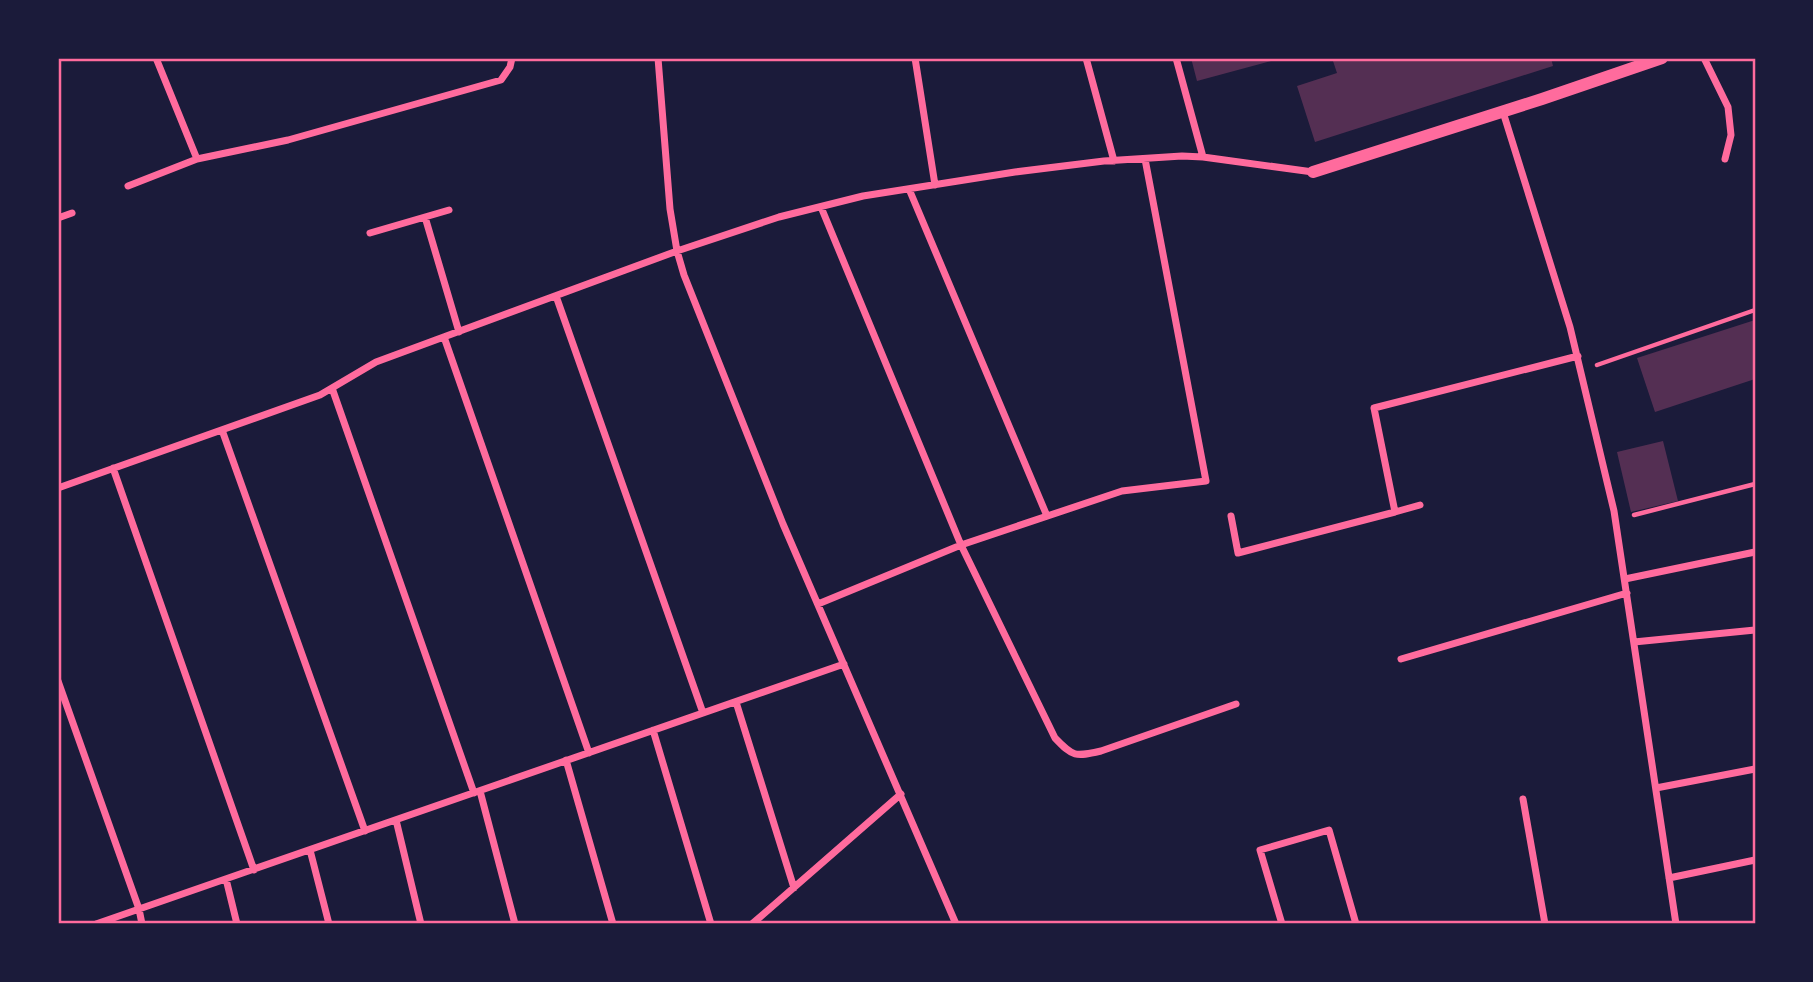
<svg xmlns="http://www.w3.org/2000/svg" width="1813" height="982" font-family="'Crimson Pro',serif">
  <rect width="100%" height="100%" fill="#1b1b3a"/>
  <!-- building -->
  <path fill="#542f53" d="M1191,58H1278V59L1197,81Z
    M1332,58H1551L1553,66L1315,142L1297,86L1337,73Z
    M1755,320V379L1655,412L1637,358Z
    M1663,441L1678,501L1631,512L1617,452Z"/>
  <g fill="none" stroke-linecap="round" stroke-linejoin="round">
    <!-- path -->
    <path stroke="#ff6b9d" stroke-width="4.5" d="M1597,365L1755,310
      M1634,515L1755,484"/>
    <!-- minor -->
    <path stroke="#ff6b9d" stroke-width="7" d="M156,58L197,159L288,140L501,80L510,67L512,58
      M658,58L670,209L677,251L684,275L783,524L956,924
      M915,58L935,185
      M1086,58L1114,161
      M1176,58L1203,157
      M1704,58L1728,107L1731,135L1725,159
      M1503,112L1570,327L1614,511L1676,924
      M128,186L197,159
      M909,189L1047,516
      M821,207L961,545L1055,738C1073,757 1075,757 1101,751L1236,704
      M425,217L459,332
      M58,218L72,213
      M370,233L449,210
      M556,296L703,713
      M444,337L589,753
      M332,388L474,793
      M222,430L365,831
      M113,468L254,870
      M58,488L320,395L376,362L677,251L779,217L863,196L1015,172L1104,161L1182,156L1203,157L1313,172
      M1395,512L1420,505
      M1231,516L1238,553L1395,512L1374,408L1578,356
      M1625,579L1755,552
      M818,604L961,545L1122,491L1206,481L1145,159
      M1634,642L1755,630
      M1401,659L1627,593
      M58,681L139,909L142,924
      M736,702L794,888
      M653,730L711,924
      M566,760L613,924
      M1656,788L1755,769
      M480,791L515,924
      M1523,799L1545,924
      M396,820L421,924
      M310,850L329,924
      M1669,878L1755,860
      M226,879L237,924
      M96,924L844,664
      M752,924L901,794
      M1282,924L1260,850L1329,830L1356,924"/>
    <!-- tertiary -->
    <path stroke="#ff6b9d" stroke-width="12" d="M1313,172L1542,99L1662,58"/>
  </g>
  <!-- border -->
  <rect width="1813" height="982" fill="none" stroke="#1b1b3a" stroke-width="119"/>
  <rect x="60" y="60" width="1694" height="862" fill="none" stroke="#ff6b9d" stroke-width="2.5"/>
</svg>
